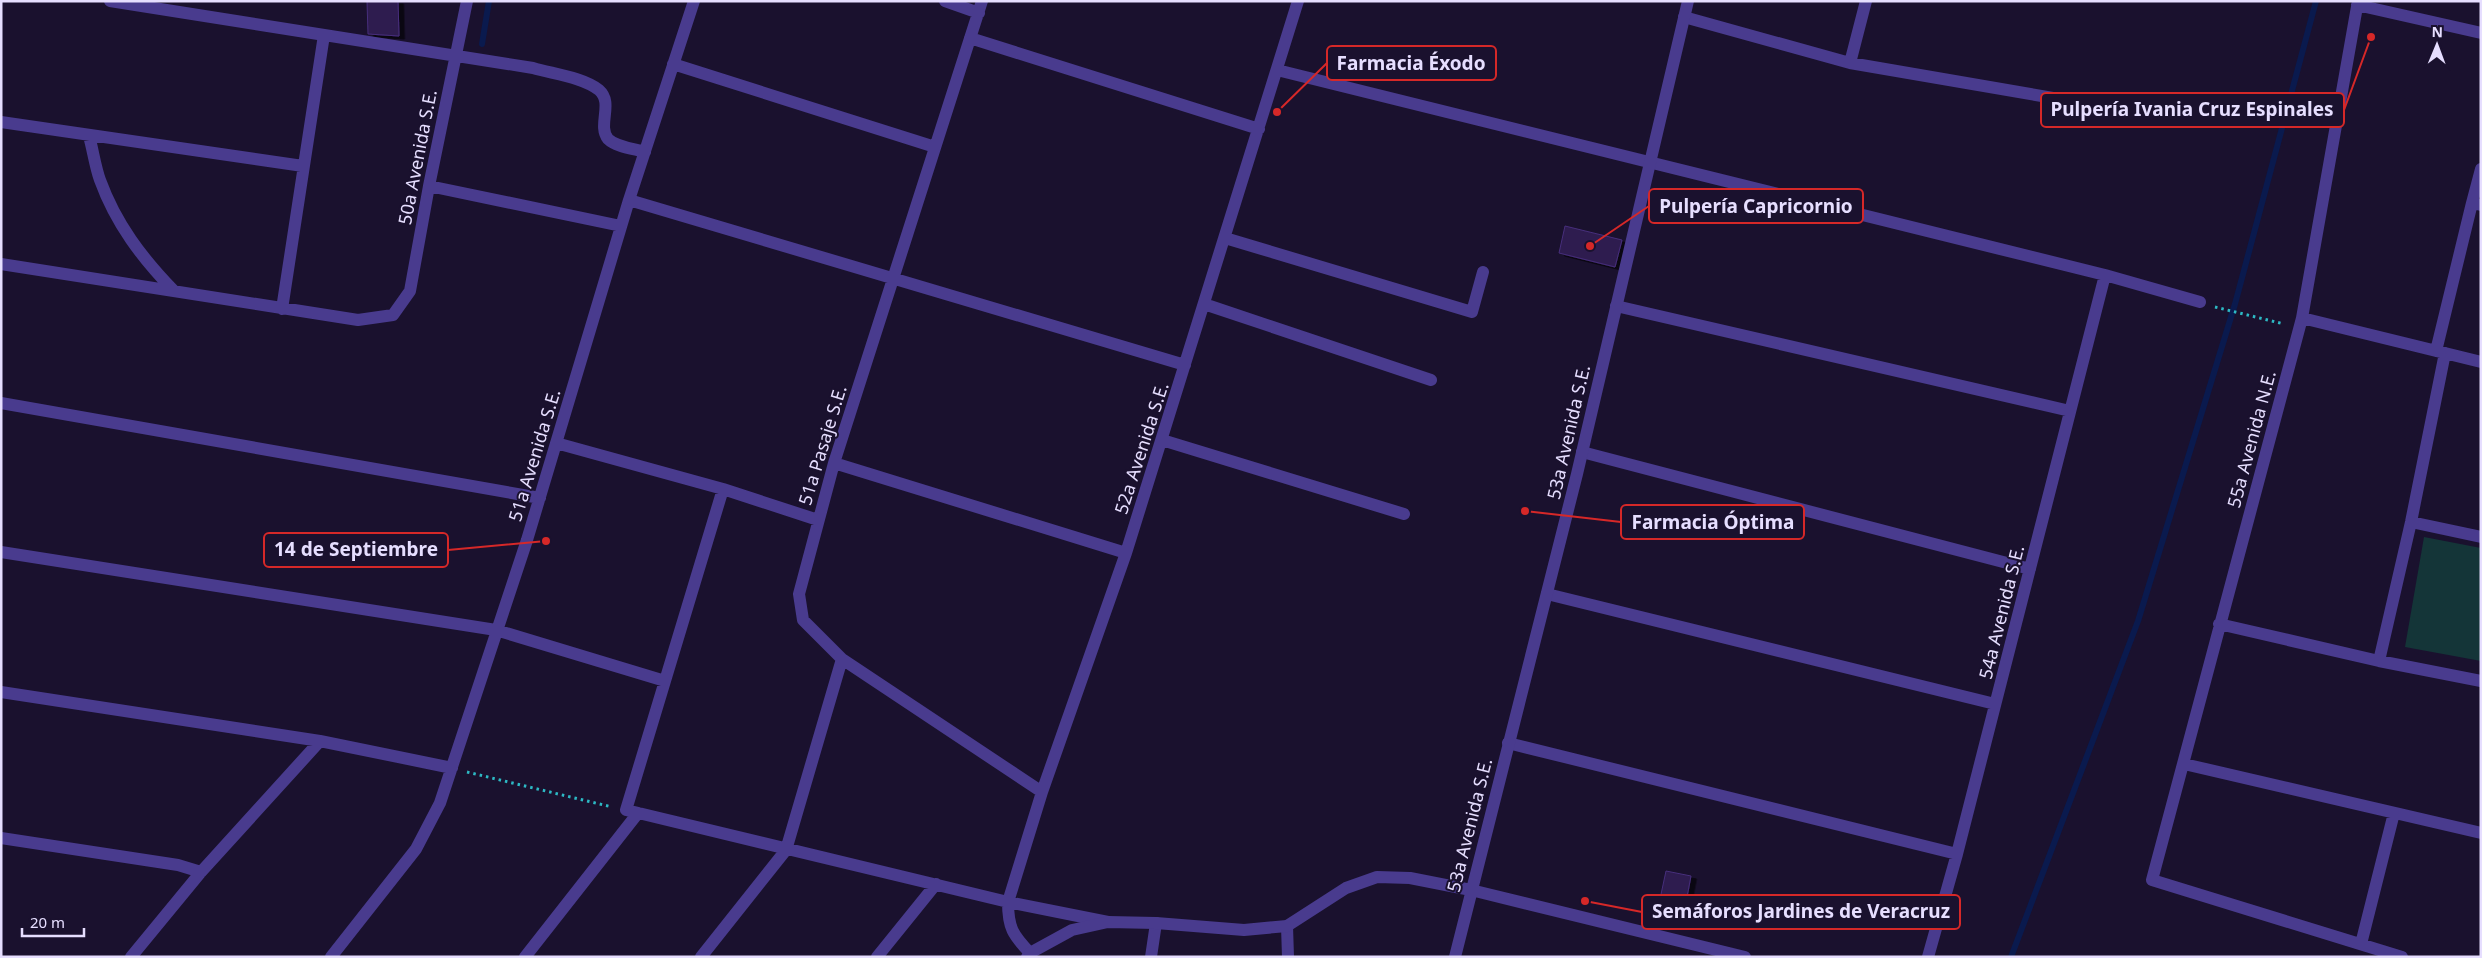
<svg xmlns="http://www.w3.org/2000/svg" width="2482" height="958" font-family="'Noto Sans',sans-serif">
  <defs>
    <filter id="shadow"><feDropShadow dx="5.5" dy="3" stdDeviation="0" flood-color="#0009"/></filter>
  </defs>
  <rect width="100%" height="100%" fill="#1a112e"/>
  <!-- green -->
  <path fill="#143538" d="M2424,537L2481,548V661L2405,647Z"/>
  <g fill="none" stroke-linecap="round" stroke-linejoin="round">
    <!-- stream -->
    <path stroke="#0a1a4e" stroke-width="6" d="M482,44L489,1
      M2011,957L2138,621L2235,304L2316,1"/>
  </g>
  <!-- building -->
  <path fill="#2d1c4f" stroke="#472e7c" filter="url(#shadow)" d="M367,1H398L399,36L368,34Z
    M1565,226L1622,240L1615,267L1559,253Z
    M1666,871L1691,876L1683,918L1657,913Z"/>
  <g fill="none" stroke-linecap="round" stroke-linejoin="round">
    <!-- path -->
    <path stroke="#2db9c4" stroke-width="3" stroke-dasharray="2.5 4" stroke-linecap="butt" d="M2215,307L2284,324
      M467,772L612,807"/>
    <!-- minor -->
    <path stroke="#493b8e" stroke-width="12" d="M110,1L533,68C553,74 582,77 599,90C614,103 597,125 608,139C616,147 635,149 645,152
      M945,1L979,13
      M982,1L834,463L799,594L803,620L842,659L1042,792
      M2358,1L2302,318L2152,880L2402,957
      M2357,5L2481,33
      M1684,17L1850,63L2158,116
      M970,38L1259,129
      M1850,63L1866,1
      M673,64L935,147
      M1277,70L2105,275L2200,302
      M1,122L303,166
      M89,136C93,150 95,166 100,180C116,224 142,258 174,291
      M429,186L621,226
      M629,200L1185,365
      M2472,203L2481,169
      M1225,238L1472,312L1483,272
      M1,264L358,320L393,315L410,291L429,186L467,1
      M1204,304L1431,380
      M1616,306L2070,411
      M282,309L324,35
      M2302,318L2481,362
      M2436,351L2472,203L2481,205
      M1,403L540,498
      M1162,440L1404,514
      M556,443L723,489L818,520
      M1582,452L2030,569
      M834,463L1126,553
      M723,489L626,810L1008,902L1108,922
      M2411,522L2481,537
      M1,552L496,630L665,681
      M1547,594L1995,704
      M2219,624L2379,661L2481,681
      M2379,661L2411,522L2445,353
      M1,692L320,741L452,768
      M1508,743L1957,854
      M2184,764L2481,833
      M1,838L178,865L201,872
      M1287,926L1288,957
      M2361,944L2394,813
      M131,957L201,872L320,741
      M331,957L416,849L440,803L527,540L629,200L694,1
      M525,957L638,813
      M701,957L786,850L842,659
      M877,957L936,884
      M1027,957L1030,953C1013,935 1008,928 1008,902L1042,792L1126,553L1298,1
      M1151,957L1156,923
      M1928,957L1957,854L2105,275"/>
    <!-- tertiary -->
    <path stroke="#493b8e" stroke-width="12" d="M1030,953L1072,930L1108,922L1156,923L1244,930L1287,926L1346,888L1377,877L1410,878L1471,890L1745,957
      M1455,957L1577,474L1688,1"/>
  </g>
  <g text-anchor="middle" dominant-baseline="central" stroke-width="4" stroke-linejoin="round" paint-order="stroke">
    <!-- street labels -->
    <g font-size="18" fill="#e6deff" stroke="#1a112e">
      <text transform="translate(417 157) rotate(-79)">50a Avenida S.E.</text>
      <text transform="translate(1568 432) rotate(-77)">53a Avenida S.E.</text>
      <text transform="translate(2251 439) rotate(-75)">55a Avenida N.E.</text>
      <text transform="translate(822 445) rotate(-73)">51a Pasaje S.E.</text>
      <text transform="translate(1141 448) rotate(-72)">52a Avenida S.E.</text>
      <text transform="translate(534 455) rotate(-73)">51a Avenida S.E.</text>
      <text transform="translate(2001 612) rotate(-76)">54a Avenida S.E.</text>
      <text transform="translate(1469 825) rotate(-76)">53a Avenida S.E.</text>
    </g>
  </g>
  <!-- callouts -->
  <path fill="none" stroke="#d62828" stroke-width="2" d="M1277 112L1327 63M2371 37L2344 110M1590 246L1649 206M1525 511L1621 522M546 541L448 550M1585 901L1642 912"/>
  <g fill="#d62828" stroke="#1a112e" stroke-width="2">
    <circle cx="1277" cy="112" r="5"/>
    <circle cx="2371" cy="37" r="5"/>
    <circle cx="1590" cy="246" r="5"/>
    <circle cx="1525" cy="511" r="5"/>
    <circle cx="546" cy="541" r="5"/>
    <circle cx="1585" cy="901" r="5"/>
  </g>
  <g fill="#1a112e" stroke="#d62828" stroke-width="2">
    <rect x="1327" y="46" width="169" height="34" rx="5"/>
    <rect x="2041" y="93" width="303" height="34" rx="5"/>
    <rect x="1649" y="189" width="214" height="34" rx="5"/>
    <rect x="1621" y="505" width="183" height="34" rx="5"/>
    <rect x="264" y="533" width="184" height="34" rx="5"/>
    <rect x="1642" y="895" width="318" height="34" rx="5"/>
  </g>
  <g font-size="19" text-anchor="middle" font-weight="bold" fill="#e6deff">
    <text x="1411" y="70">Farmacia Éxodo</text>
    <text x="2192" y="116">Pulpería Ivania Cruz Espinales</text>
    <text x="1756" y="213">Pulpería Capricornio</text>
    <text x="1713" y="529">Farmacia Óptima</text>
    <text x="356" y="556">14 de Septiembre</text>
    <text x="1801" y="918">Semáforos Jardines de Veracruz</text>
  </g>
  <!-- border -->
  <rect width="2482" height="958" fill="none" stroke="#e6deff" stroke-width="5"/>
  <!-- north arrow -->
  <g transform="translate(2437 45) rotate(1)" stroke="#1a112e" stroke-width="4" paint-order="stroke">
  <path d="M0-4L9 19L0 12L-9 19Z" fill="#e6deff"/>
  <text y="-8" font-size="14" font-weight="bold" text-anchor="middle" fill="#e6deff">N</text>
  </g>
  <!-- scale -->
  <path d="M22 928v8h62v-8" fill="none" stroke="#e6deff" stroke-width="2.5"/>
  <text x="30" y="928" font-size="15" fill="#e6deff" stroke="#1a112e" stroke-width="4" paint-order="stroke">20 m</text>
</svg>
